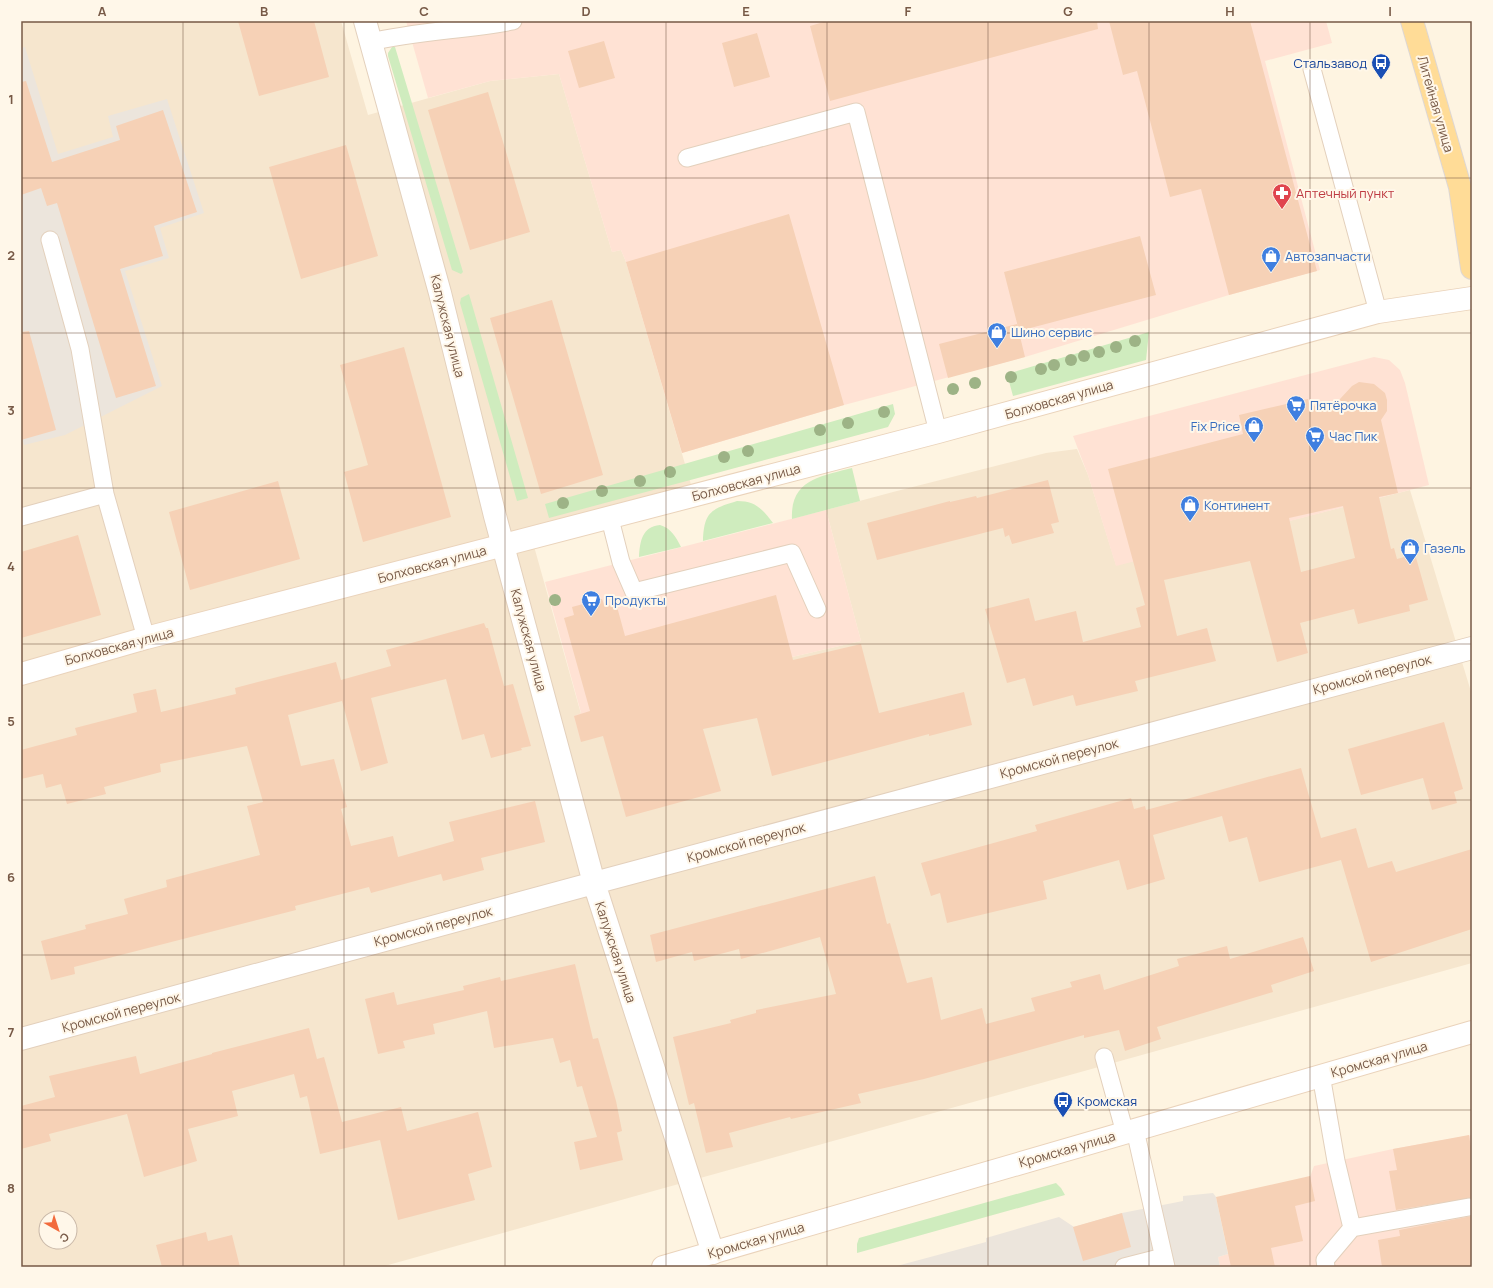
<svg xmlns="http://www.w3.org/2000/svg" width="1493" height="1288" font-family="Manrope,sans-serif">
  <rect width="100%" height="100%" fill="#fef4e1"/>
  <!-- residential -->
  <path fill="#f6e6ce" fill-rule="evenodd" d="M21,21H341L368,115L490,81L559,74L612,252L621,250L626,262L692,488L530,532L581,714L792,657L861,641L826,510L893,492L1046,453L1077,449L1088,475L1116,565L1410,490L1472,695V963L381,1267H21ZM46,1218H70V1242H46Z"/>
  <!-- commercial -->
  <path fill="#ffe2d4" d="M406,21H1326L1332,43L1265,61L1320,270L1229,295L1025,357L844,405L682,453L626,262L621,250L612,252L559,74L490,81L428,98Z
    M1374,357L1389,360L1400,370L1405,383L1429,485L1116,566L1088,475L1073,436Z
    M826,510L861,641L792,657L630,702L581,742L574,716L581,713L545,582Z
    M1472,1135V1267H1220L1218,1257L1228,1254L1310,1177L1314,1166L1393,1149Z"/>
  <!-- industrial -->
  <path fill="#ece5dc" d="M25,47L58,154L113,137L108,116L167,99L204,213L160,228L169,258L125,271L162,386L65,435L24,445L21,433V48Z
    M1213,1193L1216,1197L1228,1254L1218,1257L1220,1267H893L986,1242V1238L1059,1217L1074,1227L1122,1213L1183,1201V1196Z"/>
  <!-- green -->
  <path fill="#cfecbe" d="M392,47H395L463,272L461,274L452,270L388,56V53Z
    M469,294L528,498L517,501L460,303L461,298Z
    M1149,332L1146,360L1013,396L1007,374Z
    M893,404L895,414L888,427L549,518L545,504Z
    M852,468L860,501L792,519C790,479 822,476 852,468Z
    M737,501C756,501 762,509 773,523L703,541C704,512 711,509 737,501Z
    M660,525C671,528 676,537 681,547L639,557C640,541 642,527 660,525Z
    M1056,1183L1061,1188L1065,1195L857,1253V1244L859,1238Z"/>
  <!-- building -->
  <path fill="#f6d1b6" fill-rule="evenodd" d="M238,21H314L329,77L259,96Z
    M827,21H1097L1098,29L830,101L810,26Z
    M1109,21H1250L1317,271L1229,295L1201,189L1170,197L1137,71L1123,75Z
    M757,33L770,77L734,87L722,43Z
    M604,41L615,78L579,88L568,51Z
    M26,81L52,162L120,140L116,126L163,110L197,212L154,226L163,256L120,269L156,386L116,398L57,203L47,206L41,188L21,195V82Z
    M488,92L530,232L470,250L428,110Z
    M346,145L378,256L301,279L269,167Z
    M789,214L844,405L682,453L626,262Z
    M1140,236L1156,295L1019,331L1004,272Z
    M552,300L603,475L541,494L490,318Z
    M1017,324L1025,357L948,378L939,344Z
    M29,331L56,430L21,440V332Z
    M404,347L451,517L363,542L344,472L368,465L340,365Z
    M1359,382L1374,384L1385,393L1387,400V411L1381,420L1398,493L1379,497L1391,549L1394,548L1397,559L1415,554L1428,600L1409,605L1410,611L1358,624L1354,609L1300,623L1308,653L1277,662L1250,561L1164,580L1177,636L1207,628L1216,661L1135,681L1138,691L1076,706L1073,695L1033,706L1025,678L1007,683L985,609L1029,598L1035,621L1076,611L1083,642L1141,627L1136,608L1145,605L1108,469L1243,434L1239,415L1308,399L1310,407L1340,399L1352,386ZM1343,506L1355,558L1301,572L1289,518Z
    M1048,480L1059,522L1051,524L1054,533L1012,544L1009,535L1005,537L1003,528L877,560L867,523L950,501V502L976,496L977,498Z
    M278,481L300,559L190,590L169,512Z
    M78,535L101,615L21,638V552Z
    M776,595L793,660L861,644L879,713L964,692L972,725L929,736V734L772,776L757,718L703,729L721,791L626,817L603,736L581,742L574,716L590,711L564,618L574,615L572,607L602,599L605,607L616,603L625,636Z
    M484,623L486,628H488L504,686L513,684L531,746L521,748L522,750L491,758L484,734L462,740L446,679L371,698L388,763L361,771L342,701L288,715L301,766L334,759L347,807L341,809L351,846L393,836L398,857L454,841L449,822L535,801L545,842L481,858L484,870L443,881L441,874L371,893L369,887L295,906L296,910L74,967L75,974L51,980L41,941L86,929L85,925L128,914L124,899L167,887L166,880L260,855L247,806L263,802L247,746L160,764L161,772L104,787L106,794L67,804L61,784L46,788L43,774L21,779V750L77,735L75,728L137,712L133,694L156,689L161,712L236,694L235,688L336,662L341,680L391,666L386,650Z
    M1444,722L1463,789L1454,792L1457,803L1432,810L1423,778L1361,795L1348,749Z
    M1301,768L1321,838L1356,828L1368,868L1392,861L1396,872L1472,849V929L1371,962L1341,860L1259,882L1247,837L1229,842L1222,816L1153,835L1165,879L1127,890L1119,860L1043,881L1047,899L947,923L940,893L931,896L921,863L1037,831L1035,825L1131,798L1134,809L1145,806L1146,810Z
    M875,876L887,924L890,923L907,983L932,977L941,1020L982,1008L986,1024L1035,1011L1031,998L1072,987L1070,982L1100,974L1104,990L1179,966L1177,959L1227,946L1230,959L1303,937L1314,971L1271,985L1273,992L1157,1027L1161,1039L1125,1051L1119,1030L1084,1038V1035L924,1079L858,1094L861,1103L791,1119L790,1117L729,1133L733,1147L706,1153L694,1103L689,1105L673,1037L731,1023L730,1020L756,1013V1010L836,994L820,937L741,959L739,949L694,961L692,952L656,962L650,935Z
    M575,964L593,1039L598,1038L616,1101L622,1131L616,1133H617L623,1160L580,1170L574,1142L597,1137L582,1086L577,1087L570,1060L560,1063L553,1038L494,1048L487,1011L433,1024L435,1034L403,1041L405,1048L378,1054L365,999L394,992L397,1005L464,990L463,986L500,977L501,981Z
    M309,1028L317,1059L324,1057L342,1122L401,1107L407,1131L478,1112L492,1167L468,1174L475,1200L398,1220L380,1140L320,1154L307,1096L300,1098L294,1074L232,1091L238,1116L188,1129L197,1161L144,1177L127,1114L49,1134L51,1141L21,1149V1106L55,1097L49,1076L136,1056L140,1074L212,1054V1053Z
    M1469,1135L1472,1154V1198L1396,1210L1389,1171L1397,1170L1393,1149Z
    M1310,1176L1315,1201L1295,1206L1303,1241L1271,1248L1275,1267H1231L1216,1197Z
    M1122,1213L1131,1247L1083,1261L1073,1227Z
    M1472,1216V1267H1382L1378,1240L1400,1236L1399,1230Z
    M206,1232L208,1241L232,1235L240,1267H162L156,1245Z"/>
  <g fill="none" stroke-linecap="round" stroke-linejoin="round">
    <defs>
      <path id="lane" d="M370,42C417,31 466,30 513,21
        M1312,69L1378,312
        M687,158L856,112L938,432
        M50,240L80,349L105,494L146,638
        M21,517L105,494
        M610,519L621,562L634,592L792,553L817,609
        M1104,1057L1125,1133
        M1321,1075L1336,1161L1352,1228L1325,1260L1326,1267
        M1135,1130L1166,1267
        M1352,1228L1469,1207
        M1124,1267L1163,1257"/>
      <path id="street" d="M365,21L440,293L495,516L594,883L713,1253
        M21,1039L594,883L1472,648"/>
      <path id="secondary" d="M21,674L146,638L938,432L1378,312L1472,298
        M663,1267L1472,1032"/>
      <path id="primary" d="M1412,21L1460,187L1472,268"/>
    </defs>
    <!-- lane casing -->
    <use href="#lane" stroke="#e3d0bc" stroke-width="19"/>
    <!-- street casing -->
    <use href="#street" stroke="#e3d0bc" stroke-width="24"/>
    <!-- secondary casing -->
    <use href="#secondary" stroke="#ead3bb" stroke-width="24"/>
    <!-- primary casing -->
    <use href="#primary" stroke="#ded7d3" stroke-width="24"/>
    <!-- lane -->
    <use href="#lane" stroke="#fff" stroke-width="17"/>
    <!-- street -->
    <use href="#street" stroke="#fff" stroke-width="22"/>
    <!-- secondary -->
    <use href="#secondary" stroke="#fff" stroke-width="22"/>
    <!-- primary -->
    <use href="#primary" stroke="#ffdc97" stroke-width="22"/>
  </g>
  <!-- trees -->
  <g fill="#9db386">
    <circle cx="1135" cy="341" r="6"/>
    <circle cx="1116" cy="347" r="6"/>
    <circle cx="1099" cy="352" r="6"/>
    <circle cx="1084" cy="356" r="6"/>
    <circle cx="1071" cy="360" r="6"/>
    <circle cx="1054" cy="365" r="6"/>
    <circle cx="1041" cy="369" r="6"/>
    <circle cx="1011" cy="377" r="6"/>
    <circle cx="975" cy="383" r="6"/>
    <circle cx="953" cy="389" r="6"/>
    <circle cx="884" cy="412" r="6"/>
    <circle cx="848" cy="423" r="6"/>
    <circle cx="820" cy="430" r="6"/>
    <circle cx="748" cy="451" r="6"/>
    <circle cx="724" cy="457" r="6"/>
    <circle cx="670" cy="472" r="6"/>
    <circle cx="640" cy="481" r="6"/>
    <circle cx="602" cy="491" r="6"/>
    <circle cx="563" cy="503" r="6"/>
    <circle cx="555" cy="600" r="6"/>
  </g>
  <!-- grid -->
  <path fill="none" stroke="#775946" stroke-width="1" stroke-opacity="0.55" d="M183,21V1267M344,21V1267M505,21V1267M666,21V1267M827,21V1267M988,21V1267M1149,21V1267M1310,21V1267M21,178H1472M21,333H1472M21,488H1472M21,644H1472M21,800H1472M21,955H1472M21,1110H1472"/>
  <!-- icons -->
  <defs>
    <symbol id="bus-pin" viewBox="-11 -11 22 30"><path d="M0 17L-7.5 6A9.5 9.5 0 1 1 7.5 6Z" fill="#1a4fb4" stroke="#fff7e9"/><path d="M-5-6H5V4H4V6H2V4H-2V6H-4V4H-5ZM-3.5-4V0h7V-4ZM-3.5 1.2v1.5H-2V1.2ZM2 1.2v1.5H3.5V1.2Z" fill="#fff"/></symbol>
    <symbol id="pharmacy-pin" viewBox="-11 -11 22 30"><path d="M0 17L-7.5 6A9.5 9.5 0 1 1 7.5 6Z" fill="#e0444e" stroke="#fff7e9"/><path d="M-2-6h4v4h4v4h-4v4h-4v-4h-4v-4h4Z" fill="#fff"/></symbol>
    <symbol id="shop-pin" viewBox="-11 -11 22 30"><path d="M0 17L-7.5 6A9.5 9.5 0 1 1 7.5 6Z" fill="#3f7fe0" stroke="#fff7e9"/><path d="M-5-2.5h2.3a2.7 3.5 0 0 1 5.4 0H5L5.5 6h-11ZM-1.5-2.5h3a1.5 2.3 0 0 0-3 0Z" fill="#fff"/></symbol>
    <symbol id="supermarket-pin" viewBox="-11 -11 22 30"><path d="M0 17L-7.5 6A9.5 9.5 0 1 1 7.5 6Z" fill="#3f7fe0" stroke="#fff7e9"/><path d="M-6-5.5h2.5l.6 2H6L4.5 2H-2.5L-4.4-4H-6ZM-1.5 3.2a1.3 1.3 0 1 0 .1 0ZM3 3.2a1.3 1.3 0 1 0 .1 0Z" fill="#fff"/></symbol>
  </defs>
  <g fill-rule="evenodd">
    <use href="#bus-pin" x="1370" y="52" width="22" height="30"/>
    <use href="#pharmacy-pin" x="1271" y="182" width="22" height="30"/>
    <use href="#shop-pin" x="1260" y="245" width="22" height="30"/>
    <use href="#shop-pin" x="986" y="321" width="22" height="30"/>
    <use href="#supermarket-pin" x="1285" y="394" width="22" height="30"/>
    <use href="#shop-pin" x="1243" y="415" width="22" height="30"/>
    <use href="#supermarket-pin" x="1304" y="425" width="22" height="30"/>
    <use href="#shop-pin" x="1179" y="494" width="22" height="30"/>
    <use href="#shop-pin" x="1399" y="537" width="22" height="30"/>
    <use href="#supermarket-pin" x="580" y="589" width="22" height="30"/>
    <use href="#bus-pin" x="1052" y="1090" width="22" height="30"/>
  </g>
  <g text-anchor="middle" dominant-baseline="central" stroke-width="4" stroke-linejoin="round" paint-order="stroke">
    <!-- transit labels -->
    <g font-size="13" fill="#164399" stroke="#fff7e9" text-anchor="end">
      <text x="1367" y="63">Стальзавод</text>
      <text x="1077" y="1101" text-anchor="start">Кромская</text>
    </g>
    <!-- street labels -->
    <g font-size="13" fill="#775946" stroke="#fff7e9">
      <text transform="translate(1436 104) rotate(74)">Литейная улица</text>
      <text transform="translate(448 326) rotate(76)">Калужская улица</text>
      <text transform="translate(1059 399) rotate(-16)">Болховская улица</text>
      <text transform="translate(746 482) rotate(-15)">Болховская улица</text>
      <text transform="translate(432 564) rotate(-15)">Болховская улица</text>
      <text transform="translate(529 640) rotate(75)">Калужская улица</text>
      <text transform="translate(119 646) rotate(-15)">Болховская улица</text>
      <text transform="translate(1372 674) rotate(-15)">Кромской переулок</text>
      <text transform="translate(1059 758) rotate(-15)">Кромской переулок</text>
      <text transform="translate(746 842) rotate(-15)">Кромской переулок</text>
      <text transform="translate(433 926) rotate(-15)">Кромской переулок</text>
      <text transform="translate(616 952) rotate(72)">Калужская улица</text>
      <text transform="translate(121 1012) rotate(-15)">Кромской переулок</text>
      <text transform="translate(1379 1059) rotate(-16)">Кромская улица</text>
      <text transform="translate(1067 1149) rotate(-16)">Кромская улица</text>
      <text transform="translate(756 1240) rotate(-16)">Кромская улица</text>
    </g>
    <!-- health labels -->
    <g font-size="13" fill="#be3a42" stroke="#fff7e9" text-anchor="start">
      <text x="1296" y="193">Аптечный пункт</text>
    </g>
    <!-- shop labels -->
    <g font-size="13" fill="#366cbe" stroke="#fff7e9" text-anchor="start">
      <text x="1285" y="256">Автозапчасти</text>
      <text x="1011" y="332">Шино сервис</text>
      <text x="1310" y="405">Пятёрочка</text>
      <text x="1240" y="426" text-anchor="end">Fix Price</text>
      <text x="1329" y="436">Час Пик</text>
      <text x="1204" y="505">Континент</text>
      <text x="1424" y="548">Газель</text>
      <text x="605" y="600">Продукты</text>
    </g>
  </g>
  <!-- border -->
  <rect width="1493" height="1288" fill="none" stroke="#fff7e9" stroke-width="44"/>
  <!-- north arrow -->
  <g transform="translate(58 1230) rotate(141)"><circle r="19" fill="#fff7e9" stroke="#c9b8a8"/>
  <path d="M0-3L7 15L0 10L-7 15Z" fill="#f26a3b"/>
  <text y="-6" font-size="11" font-weight="bold" text-anchor="middle" fill="#775946">С</text>
  </g>
  <rect x="22" y="22" width="1449" height="1244" fill="none" stroke="#775946" stroke-width="1.5"/>
  <g font-size="13" text-anchor="middle" font-weight="bold" fill="#775946">
    <text x="102" y="16">A</text>
    <text x="264" y="16">B</text>
    <text x="424" y="16">C</text>
    <text x="586" y="16">D</text>
    <text x="746" y="16">E</text>
    <text x="908" y="16">F</text>
    <text x="1068" y="16">G</text>
    <text x="1230" y="16">H</text>
    <text x="1390" y="16">I</text>
    <text x="11" y="104">1</text>
    <text x="11" y="260">2</text>
    <text x="11" y="415">3</text>
    <text x="11" y="571">4</text>
    <text x="11" y="726">5</text>
    <text x="11" y="882">6</text>
    <text x="11" y="1037">7</text>
    <text x="11" y="1193">8</text>
  </g>
</svg>
